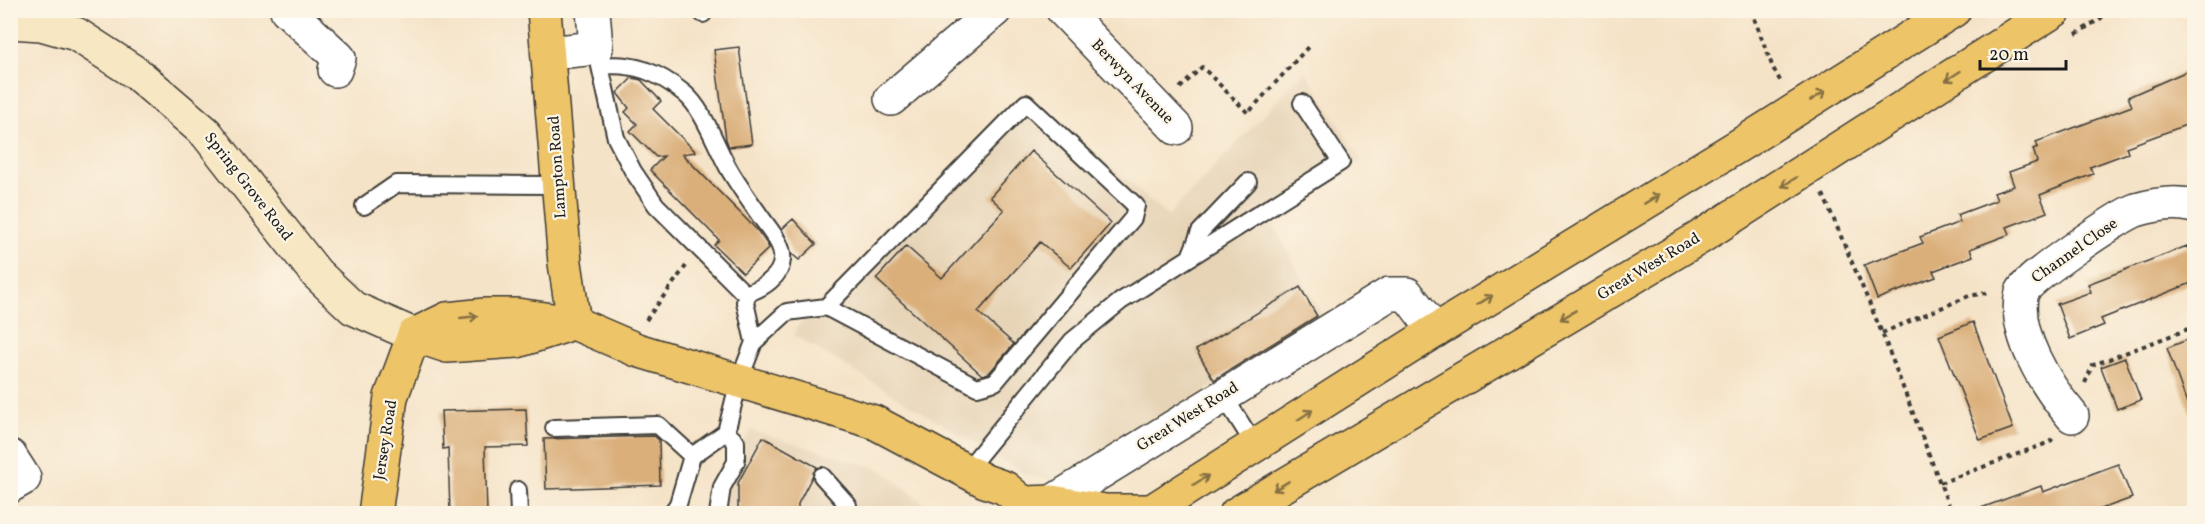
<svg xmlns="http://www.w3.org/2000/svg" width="2205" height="524" font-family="Vollkorn,serif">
  <rect width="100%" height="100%" fill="#fcf5e5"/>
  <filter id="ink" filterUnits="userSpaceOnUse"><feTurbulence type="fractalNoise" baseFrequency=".0167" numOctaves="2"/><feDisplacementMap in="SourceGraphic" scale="12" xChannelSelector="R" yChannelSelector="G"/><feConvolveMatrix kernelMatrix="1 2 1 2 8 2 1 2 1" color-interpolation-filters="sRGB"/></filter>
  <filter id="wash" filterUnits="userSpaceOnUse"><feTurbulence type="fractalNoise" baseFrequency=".008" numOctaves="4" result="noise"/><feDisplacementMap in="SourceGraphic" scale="24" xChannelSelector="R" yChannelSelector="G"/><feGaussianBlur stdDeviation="1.35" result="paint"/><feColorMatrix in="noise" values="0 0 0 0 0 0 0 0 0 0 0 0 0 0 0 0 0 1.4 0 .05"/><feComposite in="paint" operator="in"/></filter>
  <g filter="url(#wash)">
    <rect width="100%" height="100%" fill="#f5e3c8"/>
    <!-- built -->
    <path fill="#e7d4b7" d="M1305,71L1361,160L1269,217L1323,317L1059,482L1027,475L794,335L797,327L1025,91L1168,216Z
      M751,430L882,470L936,513L703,514L726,467Z"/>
    <g id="blocks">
      <!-- building -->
      <path fill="#daaf7a" d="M739,47L752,144L729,147L726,139L714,50Z
        M2194,68V122L2126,147L2128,153L2090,167L2093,174L2040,195L2047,212L2007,227L2010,234L1970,249L1973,256L1933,271L1936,277L1877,299L1864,265L1923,243L1920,237L1960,222L1957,215L1997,200L1994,193L2014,186L2009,172L2037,162L2033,149L2038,147L2036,142L2132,106L2128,97Z
        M632,78L641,80L661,101L653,109L696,152L682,154L757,230L767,244L769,248L743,273L714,245L719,240L650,170L664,156L656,157L630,131L637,124L625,112L629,108L617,93Z
        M1031,151L1111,223L1071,268L1040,242L978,312L1014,344L989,373L982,375L876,279L906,246L942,278L1004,210L990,197Z
        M793,219L816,244L799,260L792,254L782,229Z
        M2187,246L2194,264V282L2101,319L2104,325L2070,339L2057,304L2091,292L2088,284Z
        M1300,287L1317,316L1214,380L1196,350Z
        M1973,322L2013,428L1980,440L1939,336Z
        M2194,337V416L2192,417L2167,348Z
        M2125,358L2141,400L2117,409L2101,367Z
        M526,409L528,446L485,447L487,513H450L448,448L443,449L441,411Z
        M654,436L659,440L660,485L546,489L544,439Z
        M763,437L817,467L798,504V513H738V483Z
        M2118,464L2132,498L2090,513H1974L1973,511L2041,486L2043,492Z"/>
    </g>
  </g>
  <g filter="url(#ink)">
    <use href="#blocks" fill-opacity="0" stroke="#3d3a36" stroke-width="1.5"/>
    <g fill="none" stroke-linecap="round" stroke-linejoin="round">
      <defs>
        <path id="lane" d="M703,10V14
          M596,48L616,138L633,171L656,205L742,291L748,293C762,288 781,277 782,260C784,246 771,231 763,220C752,204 740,188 730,171C717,149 704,109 684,93C658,72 633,62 600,66
          M364,206L396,184L559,185
          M1190,257L1200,232L1248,182
          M748,293L745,302L754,342
          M1223,395L1256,447
          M554,428L658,425L692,456
          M966,471L1072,341L1121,301L1341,162L1302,103
          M822,476L848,505V514
          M518,490L519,514
          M671,514L678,504L692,456L726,432L739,381L754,342L787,312L826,307L977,387L995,382L1133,218L1136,206L1026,103L826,307
          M718,514L722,487L736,462V442L726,432"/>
        <path id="street" d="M287,10L339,58L335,70
          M1063,10L1176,128
          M548,53L596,48L593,10
          M891,99L995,10
          M2072,416C2047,387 2012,332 2022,292C2025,280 2121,215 2136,210C2156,204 2175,201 2194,206
          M10,456L24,478L10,486
          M1052,502L1389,294H1407L1435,331"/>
        <path id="secondary" d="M10,22L41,24L76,34L136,73L206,133L316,273L353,308L414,335"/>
        <path id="primary" d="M544,10L565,263L574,323
          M414,335L447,319L485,315H517L574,323L637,350L874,422L985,481L1005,488L1036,514
          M414,335L447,346L517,341L564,326
          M375,514L391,397L414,335"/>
        <path id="highway" d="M1026,503L1052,502L1105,511H1151
          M1147,514L1435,331L1738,146L1954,10
          M1236,514L1699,238L2055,10"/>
      </defs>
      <!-- lane casing -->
      <use href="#lane" stroke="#3d3a36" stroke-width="20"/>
      <!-- street casing -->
      <use href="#street" stroke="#3d3a36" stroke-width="36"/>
      <!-- secondary casing -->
      <use href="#secondary" stroke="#3d3a36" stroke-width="36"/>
      <!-- primary casing -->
      <use href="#primary" stroke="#3d3a36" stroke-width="36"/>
      <!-- highway casing -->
      <use href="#highway" stroke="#3d3a36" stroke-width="36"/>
      <!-- path -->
      <path stroke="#3d3a36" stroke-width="4" stroke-dasharray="4.5 4.5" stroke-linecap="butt" d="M1751,10L1773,68L1782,84
        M2076,34L2114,10
        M1180,88L1202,67L1248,113L1308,47
        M1823,194L1882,333L1952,514
        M646,320L686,266
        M1882,333L1969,296L1991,292
        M2085,383L2093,365L2194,327
        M1940,483L2050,442L2053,438"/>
      <!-- lane -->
      <use href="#lane" stroke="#fff" stroke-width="16"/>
      <!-- street -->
      <use href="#street" stroke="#fff" stroke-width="33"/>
      <!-- secondary -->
      <use href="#secondary" stroke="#f8e7c3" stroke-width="33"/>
      <!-- primary -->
      <use href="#primary" stroke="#eec469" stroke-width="33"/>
      <!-- highway -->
      <use href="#highway" stroke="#eec469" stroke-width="33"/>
    </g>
    <!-- one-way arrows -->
    <defs><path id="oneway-shaft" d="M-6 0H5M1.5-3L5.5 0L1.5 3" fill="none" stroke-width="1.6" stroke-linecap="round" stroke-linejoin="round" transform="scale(1.5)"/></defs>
    <g stroke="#857042">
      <use href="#oneway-shaft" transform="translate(1953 76) rotate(147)"/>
      <use href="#oneway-shaft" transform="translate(1818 96) rotate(-32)"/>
      <use href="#oneway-shaft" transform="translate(1789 182) rotate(148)"/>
      <use href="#oneway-shaft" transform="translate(1652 199) rotate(-31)"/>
      <use href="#oneway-shaft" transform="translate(1485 300) rotate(-31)"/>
      <use href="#oneway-shaft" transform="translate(1568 315) rotate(149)"/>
      <use href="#oneway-shaft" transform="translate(469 317) rotate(-6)"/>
      <use href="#oneway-shaft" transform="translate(1305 415) rotate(-33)"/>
      <use href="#oneway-shaft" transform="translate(1201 480) rotate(-32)"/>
      <use href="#oneway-shaft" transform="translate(1281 486) rotate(149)"/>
    </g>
  </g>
  <g text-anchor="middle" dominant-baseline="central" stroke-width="4.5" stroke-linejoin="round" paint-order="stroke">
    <!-- street labels -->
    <g font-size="16" fill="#1c1c1c" stroke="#fcf5e5">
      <text transform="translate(1132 82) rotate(46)">Berwyn Avenue</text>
      <text transform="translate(558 167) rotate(-94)">Lampton Road</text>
      <text transform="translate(248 187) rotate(52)">Spring Grove Road</text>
      <text transform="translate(2075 251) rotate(-35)">Channel Close</text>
      <text transform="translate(1649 267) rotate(-31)">Great West Road</text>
      <text transform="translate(1188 417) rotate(-32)">Great West Road</text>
      <text transform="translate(386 440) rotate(-81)">Jersey Road</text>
    </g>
  </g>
  <!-- margin -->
  <rect width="2205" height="524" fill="none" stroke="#fcf5e5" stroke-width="36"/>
  <!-- scale -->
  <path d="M1980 60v9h86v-9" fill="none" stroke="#1c1c1c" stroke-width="3"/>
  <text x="1989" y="60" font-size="18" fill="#1c1c1c" stroke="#fcf5e5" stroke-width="4.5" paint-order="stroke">20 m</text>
</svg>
